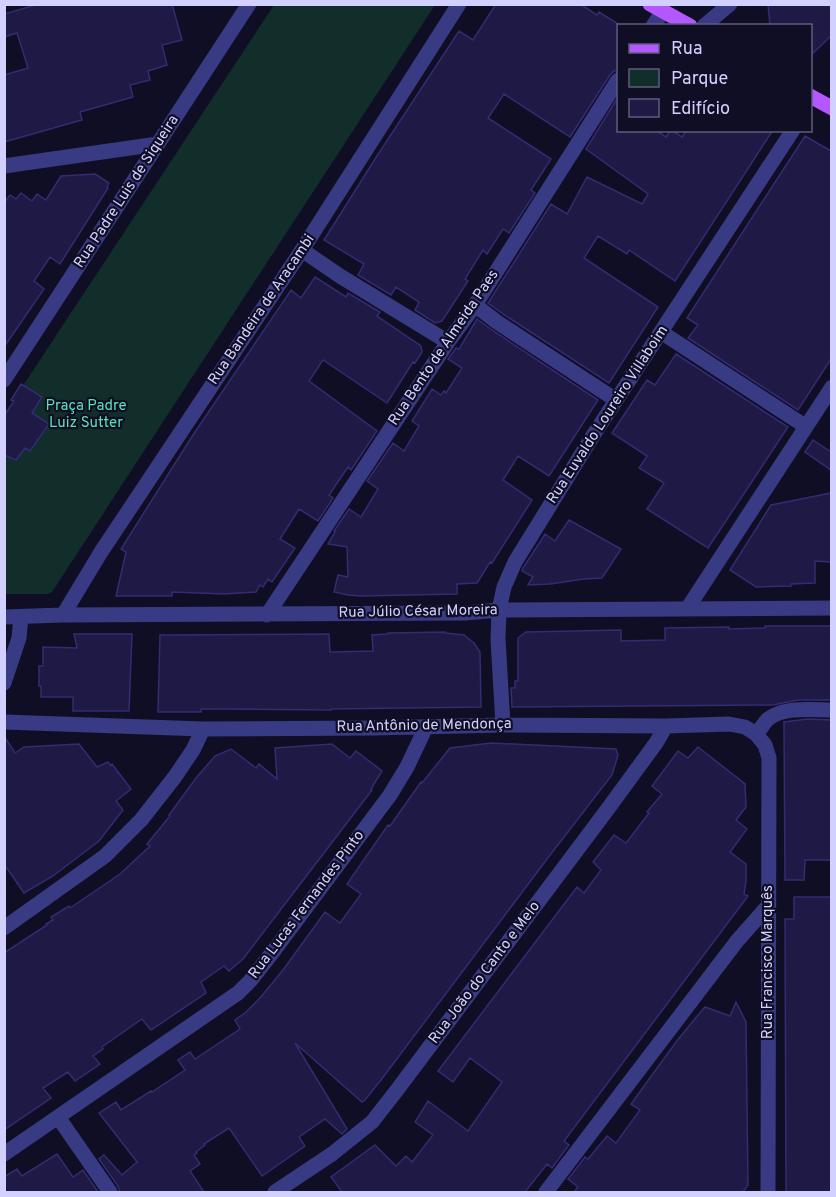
<svg xmlns="http://www.w3.org/2000/svg" width="836" height="1197" font-family="Overpass,sans-serif">
  <rect width="100%" height="100%" fill="#100e24"/>
  <!-- green -->
  <path fill="#112e2b" d="M274,5H435L52,592L48,594H5V413Z"/>
  <!-- building -->
  <path fill="#1f1a45" stroke="#342b71" stroke-width="1.5" d="M39,4H172L182,40L162,45L167,65L148,71L150,80L130,85L133,97L80,112L82,120L4,142V75L28,68L17,33L4,37V14Z
    M496,4H580L597,15L599,12L618,24V70L614,71L610,75L570,137L504,94L488,118L551,159L531,190L535,193L509,233L503,229L487,254L483,250L465,279L468,281L442,321L435,323L415,310L419,302L396,287L391,295L358,275L364,264L324,240L375,159L459,31L473,40Z
    M768,4H831V36L810,56V26H770Z
    M618,97V130H655L666,137L671,130L682,137L687,130H773L675,281L629,250L627,254L598,236L584,258L658,307L609,383L503,314L488,303L551,204L567,214L587,177L642,204L648,194L586,149Z
    M805,136L831,151V359L798,410L688,338L698,325L687,318Z
    M95,174L109,183L107,187L108,188L60,264L50,257L34,281L44,289L4,347V203L10,195L16,199L21,193L32,201L37,194L46,200L61,176Z
    M315,277L346,297L348,293L380,312L377,316L421,346L422,352L415,363L413,362L387,403L323,360L309,381L377,431L351,470L348,467L329,495L333,498L318,521L299,509L280,539L295,548L272,582L268,579L263,587L260,585L256,592L224,594L172,592V596H116L126,552L121,549L193,435L291,290L301,298Z
    M477,319L492,330L598,400L549,476L518,456L503,480L532,500L492,563L490,562L477,583L457,584V594L360,596L348,595L334,592L338,575L348,577L347,547L328,544L335,532L334,531L349,509L361,517L378,489L367,481L393,443L404,451L419,426L412,421L432,389L441,395L444,391L446,393L462,368L448,359L456,348L459,349Z
    M676,354L788,427L708,548L647,509L664,483L639,468L647,456L612,433L647,380L655,385Z
    M21,384L42,397L32,413L49,424L30,451L25,448L16,460L4,455V416L14,401L11,400Z
    M813,440L831,452V470L805,452Z
    M831,493V562L815,561V583L791,584V586L756,587L730,570L771,505Z
    M569,520L621,549L602,578L584,579L550,584L528,585L533,577L522,571L523,568L545,534L555,541Z
    M765,626H831V700H798L773,705L512,707L511,688H515V681H518V638L526,632L621,630V641L665,640V628L729,627V629L765,628Z
    M445,632V633L464,635L474,643L480,652L481,707L331,709V710L215,709H201V712H158L160,635L329,634L330,652L373,651L372,635L387,634L388,633Z
    M74,634H132L129,711H73V697H41V686H39V666H43V647L77,648Z
    M808,719L831,720V860H805L804,880H785L784,722Z
    M4,736L15,753L24,747L79,744L97,767L108,762L110,765L112,764L131,789L116,801L123,810L99,841L53,876L24,893L4,864Z
    M491,743L616,749L618,755L612,775L547,859L381,1080L365,1100L362,1102L295,1043L347,1129L342,1134L325,1119L299,1137L305,1146L262,1176L229,1128L204,1144L205,1145L196,1152L197,1153L194,1155L200,1164L190,1171L204,1192H120L118,1186L99,1159L104,1155L122,1175L137,1162L99,1113L116,1102L121,1110L151,1091L152,1092L185,1070L178,1060L190,1052L195,1059L240,1029L235,1020L245,1013L260,998L283,970L325,912L340,923L361,894L347,884L388,825L390,826L421,782L422,783L450,748Z
    M332,744L350,758L356,751L382,771L371,789L372,790L243,959L229,971L224,966L201,982L206,993L151,1030L142,1019L102,1047L103,1049L93,1056L100,1064L75,1081L68,1072L43,1088L51,1098L4,1130V953L47,925L46,924L53,920L51,917L69,906L70,908L120,874L150,846L147,844L170,816L169,815L196,778L215,756L231,749L256,768L259,764L277,779L275,748Z
    M698,747L745,784L746,807L736,820L747,829L730,852L746,864V881L744,894L748,896L564,1141L569,1145L552,1168L547,1164L525,1192H342L331,1177L375,1145L396,1166L406,1156L412,1162L433,1135L415,1122L428,1101L468,1131L502,1082L470,1058L453,1082L438,1071L577,887L584,893L601,870L593,862L614,835L626,843L649,813L647,812L662,794L652,786L678,751L688,758Z
    M794,897H831V1192H786L785,919H794Z
    M736,1002L746,1022L748,1185L743,1192H574L578,1187L568,1179L585,1157L588,1159L607,1136L616,1143L640,1110L631,1104L676,1042L698,1015L705,1007L730,1016Z
    M57,1154L73,1177L83,1170L98,1192H4V1177L17,1169L22,1176Z"/>
  <g fill="none" stroke-linecap="round" stroke-linejoin="round">
    <!-- minor -->
    <path stroke="#383b83" stroke-width="15" d="M653,26L663,11
      M704,26L730,4
      M4,166L158,144
      M302,250L340,276L448,342
      M475,305L497,322L616,400
      M661,332L805,426
      M4,380L249,4
      M687,609L832,387
      M63,615L101,552L302,250L459,4
      M267,615L448,342L475,305L618,80
      M4,617L63,615L465,613L499,610L832,608
      M4,683L19,638L21,617
      M4,722L203,729L373,728L503,725L666,726L729,724L745,727L756,734L765,745L769,758L768,1192
      M503,725L498,639L499,610L504,587L515,562L594,434L793,130
      M756,734C760,730 764,723 768,719C784,706 813,710 832,710
      M4,928L105,856L141,820L174,778L193,750L203,729
      M58,1117L110,1192
      M4,1154L238,993L250,981L272,953L390,795L407,767L426,727
      M275,1192L332,1154L372,1122L397,1090L607,810L656,743L666,726
      M546,1192L737,941L768,906"/>
    <!-- major -->
    <path stroke="#b457ff" stroke-width="15" d="M650,4L690,26
      M810,96L832,108"/>
  </g>
  <g text-anchor="middle" dominant-baseline="central" stroke-width="4.5" stroke-linejoin="round" paint-order="stroke">
    <!-- street labels -->
    <g font-size="15" fill="#d2d0ff" stroke="#100e24">
      <text transform="translate(127 192) rotate(-57)">Rua Padre Luis de Siqueira</text>
      <text transform="translate(262 310) rotate(-56)">Rua Bandeira de Aracambi</text>
      <text transform="translate(444 348) rotate(-56)">Rua Bento de Almeida Paes</text>
      <text transform="translate(608 415) rotate(-57)">Rua Euvaldo Loureiro Villaboim</text>
      <text transform="translate(418 612) rotate(-1)">Rua Júlio César Moreira</text>
      <text transform="translate(424 726) rotate(-1)">Rua Antônio de Mendonça</text>
      <text transform="translate(307 905) rotate(-53)">Rua Lucas Fernandes Pinto</text>
      <text transform="translate(768 962) rotate(-90)">Rua Francisco Marquês</text>
      <text transform="translate(485 973) rotate(-53)">Rua João do Canto e Melo</text>
    </g>
    <!-- park labels -->
    <g font-size="15" fill="#5be1b6" stroke="#100e24">
      <text x="86" y="406">Praça Padre<tspan x="86" dy="17">Luiz Sutter</tspan></text>
    </g>
  </g>
  <!-- border -->
  <rect width="836" height="1197" fill="none" stroke="#d2d0ff" stroke-width="12"/>
  <!-- legend -->
  <rect x="617" y="24" width="195" height="108" fill="#100e24" stroke="#5e5c7c" stroke-width="1.5"/>
  <rect x="629" y="44" width="30" height="9" fill="#b457ff" stroke="#5e5c7c" stroke-width="1.5"/>
  <text x="671" y="54" font-size="18" fill="#d2d0ff">Rua</text>
  <rect x="629" y="69" width="30" height="18" fill="#112e2b" stroke="#5e5c7c" stroke-width="1.5"/>
  <text x="671" y="84" font-size="18" fill="#d2d0ff">Parque</text>
  <rect x="629" y="99" width="30" height="18" fill="#1f1a45" stroke="#5e5c7c" stroke-width="1.5"/>
  <text x="671" y="114" font-size="18" fill="#d2d0ff">Edifício</text>
</svg>
